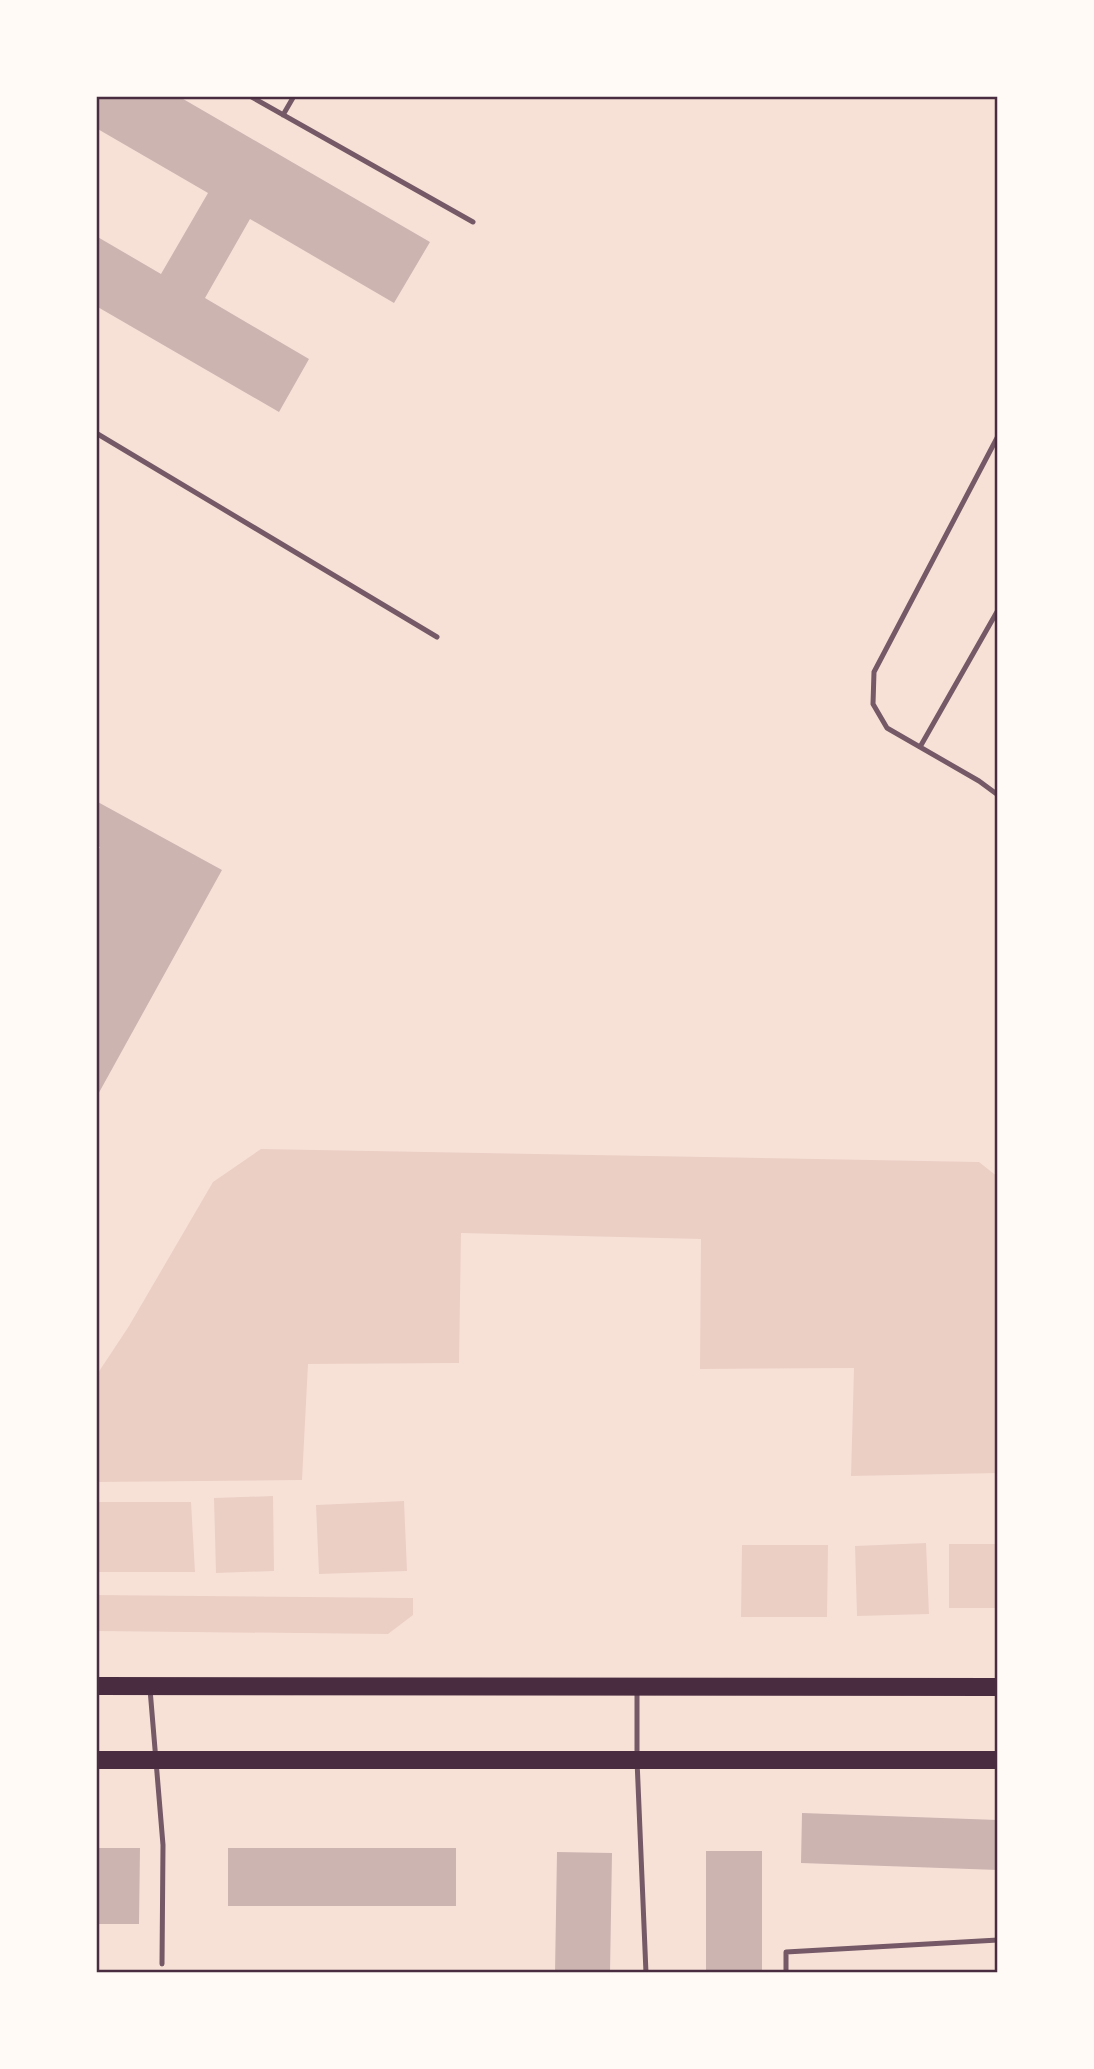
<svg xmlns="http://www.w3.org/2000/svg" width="1094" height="2069" font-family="'Libre Baskerville',serif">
  <rect width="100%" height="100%" fill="#f7e1d7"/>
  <!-- green -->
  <path fill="#ebcfc5" d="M261,1149L979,1162L998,1177V1473L851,1476L854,1368L700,1369L701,1239L461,1233L459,1363L308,1364L302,1480L96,1482V1376L129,1326L213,1182Z
    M273,1496L274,1571L216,1573L214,1498Z
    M404,1501L407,1571L319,1574L316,1505Z
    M96,1502H191L195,1572H96Z
    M926,1543L929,1614L857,1616L855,1546Z
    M949,1544H998V1608H949Z
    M742,1545H828L827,1617H741Z
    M96,1595L413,1598V1615L388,1634L96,1631Z"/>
  <!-- building -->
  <path fill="#ccb4b1" d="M96,96H178L430,242L394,303L250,219L205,298L309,359L279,412L96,306V236L161,274L208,193L96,128Z
    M96,801L222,870L96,1098V853L100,847L96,846Z
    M802,1813L998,1820V1870L801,1863Z
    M96,1848H140L139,1924H96Z
    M228,1848H456V1906H228Z
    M706,1851H762V1973H706Z
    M557,1852L612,1853L610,1973H555Z"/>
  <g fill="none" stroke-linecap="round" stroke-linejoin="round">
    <!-- service -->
    <path stroke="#755966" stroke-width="5" d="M250,96L473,222
      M283,115L294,96
      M96,433L437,637
      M998,436L874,672L873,704L887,728L979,781L998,795
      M920,747L998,610
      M150,1689L163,1845L162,1964
      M637,1689V1760L646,1973
      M786,1973V1952L998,1940"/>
    <!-- primary -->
    <path stroke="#4a2c40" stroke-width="18" d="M96,1686L998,1687
      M96,1760H998"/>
  </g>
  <!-- border -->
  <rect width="1094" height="2069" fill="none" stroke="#fffaf5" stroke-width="196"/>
  <rect x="98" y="98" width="898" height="1873" fill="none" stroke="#4a2c40" stroke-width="2.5"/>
</svg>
